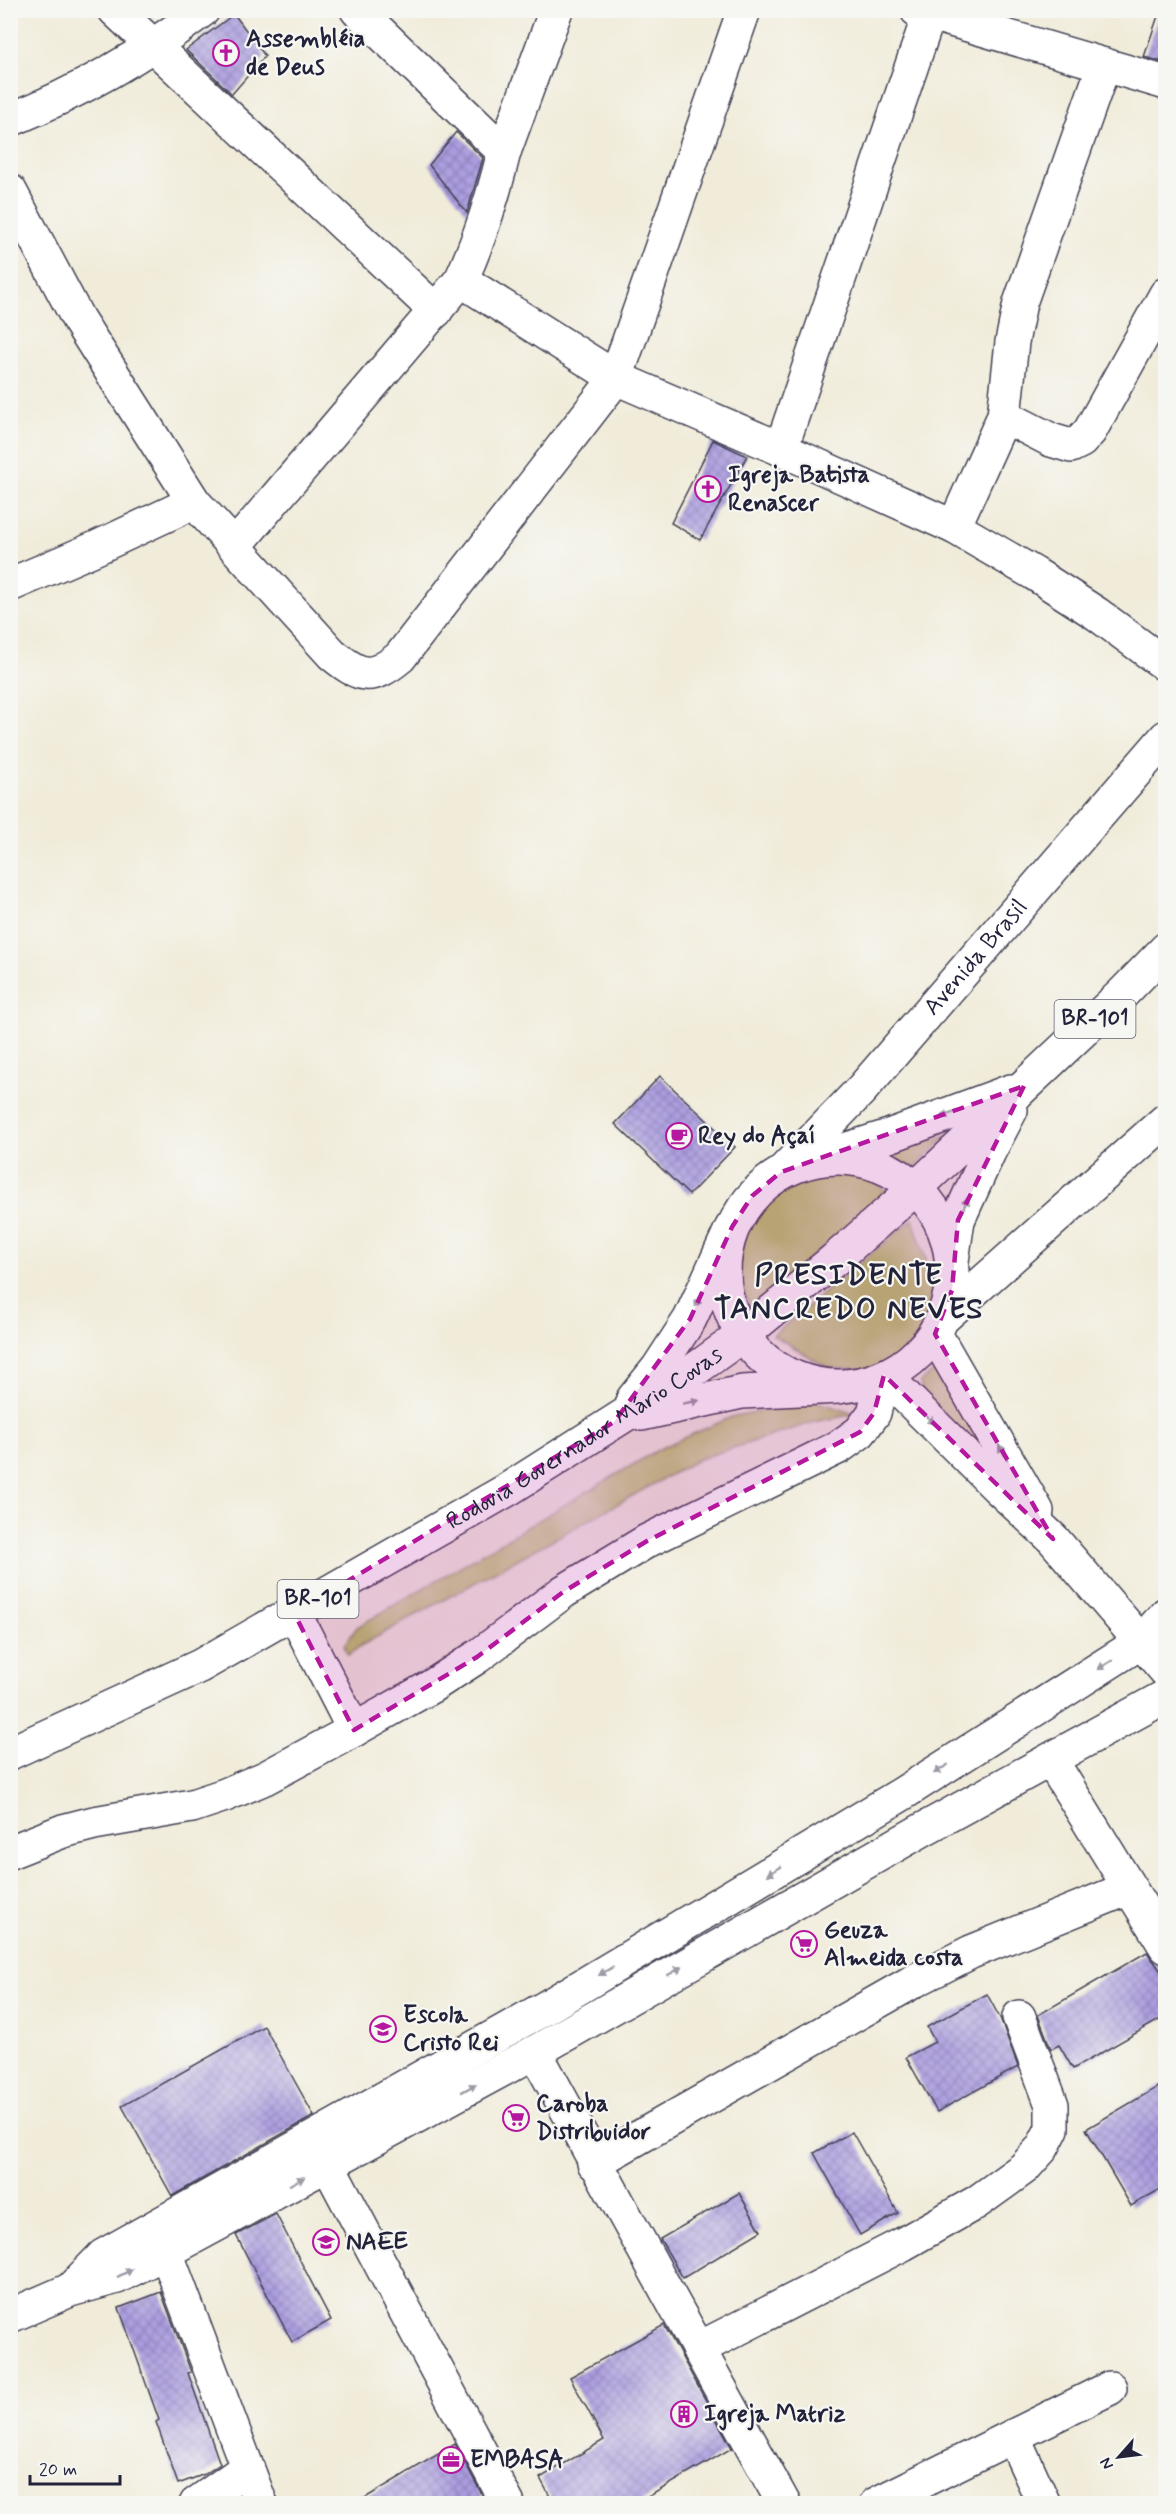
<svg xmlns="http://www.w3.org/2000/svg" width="1176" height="2514" font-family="Mynerve,sans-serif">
  <defs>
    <pattern id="building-cross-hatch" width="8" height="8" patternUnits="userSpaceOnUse" patternTransform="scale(1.5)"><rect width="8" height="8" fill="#ac9de0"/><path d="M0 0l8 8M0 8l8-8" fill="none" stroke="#8c80b7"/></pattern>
  </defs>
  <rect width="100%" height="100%" fill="#f6f6f2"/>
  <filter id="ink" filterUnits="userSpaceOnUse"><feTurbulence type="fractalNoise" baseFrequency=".0167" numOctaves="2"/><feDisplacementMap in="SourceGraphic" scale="12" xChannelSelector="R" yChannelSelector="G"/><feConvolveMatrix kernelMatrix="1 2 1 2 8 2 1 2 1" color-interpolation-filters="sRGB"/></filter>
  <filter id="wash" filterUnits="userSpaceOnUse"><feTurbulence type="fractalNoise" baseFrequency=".008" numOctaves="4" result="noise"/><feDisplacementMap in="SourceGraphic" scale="24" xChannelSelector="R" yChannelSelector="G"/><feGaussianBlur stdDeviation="1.35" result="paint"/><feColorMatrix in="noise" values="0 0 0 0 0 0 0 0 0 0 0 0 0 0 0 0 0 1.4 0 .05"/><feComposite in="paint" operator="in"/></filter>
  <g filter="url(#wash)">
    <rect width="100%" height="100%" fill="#f1ecda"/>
    <!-- green -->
    <path fill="#b8c668" stroke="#6d7452" stroke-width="1.5" d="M947,1136L915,1168L899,1162L888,1152Z
      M826,1166L858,1171L888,1192L752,1308C748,1301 742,1292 740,1283C733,1239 753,1195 794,1176C804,1171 816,1169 826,1166Z
      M913,1219L929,1269L933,1312L920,1339L894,1361L866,1370L828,1368L773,1335Z
      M940,1367L1013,1489L922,1392L920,1382Z
      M816,1401L855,1414L814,1422L699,1459L362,1645L348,1655L344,1645L357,1627L663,1447L734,1416Z"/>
    <g id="blocks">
      <!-- building -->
      <path fill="url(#building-cross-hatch)" d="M1160,10H1166V63L1144,57Z
        M234,14L265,56L232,94L186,50Z
        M456,132L483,158L467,213L429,165Z
        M713,440L747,456L700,540L671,523Z
        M660,1076L735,1147L689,1195L615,1124Z
        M1147,1952L1166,1978V2016L1073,2069L1059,2045L1051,2049L1038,2015Z
        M987,1994L1001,2020L1018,2067L937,2112L906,2057L935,2042L927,2027Z
        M264,2026L314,2116L172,2196L122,2106Z
        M1166,2082V2186L1131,2206L1086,2129Z
        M852,2132L898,2213L860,2235L814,2153Z
        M739,2193L761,2231L683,2278L660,2239Z
        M276,2214L331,2320L292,2342L236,2235Z
        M161,2292L191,2372L188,2373L220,2464L205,2474L178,2484L156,2422L159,2420L119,2308Z
        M664,2325L732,2448L636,2504H554L540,2478L604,2440L570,2377Z
        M455,2444L487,2504H355Z"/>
    </g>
  </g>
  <g filter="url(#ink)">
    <use href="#blocks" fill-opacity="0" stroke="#414053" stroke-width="1.5"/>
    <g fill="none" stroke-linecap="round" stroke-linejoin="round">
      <defs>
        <g id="minor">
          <path d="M115,10L436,311"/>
          <path d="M357,10L504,152L556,10"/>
          <path d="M917,10L1166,83"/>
          <path d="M1104,65L1020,303L1012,342L1004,416L1051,440L1071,446L1081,441L1090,431L1166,294"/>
          <path d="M10,120C79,92 144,55 203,10"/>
          <path d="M10,191L78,319L194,502L332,654C360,677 371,681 400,657L616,378L744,10"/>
          <path d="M461,280L616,378L781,449L954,527L1035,574L1097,614L1166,665"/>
          <path d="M781,449L929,15"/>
          <path d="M954,527L1004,416"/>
          <path d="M235,546L461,280C480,239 493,197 504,152"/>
          <path d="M10,585L96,548L194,502"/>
          <circle cx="838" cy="1272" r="114"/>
          <path id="s1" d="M785,1169L862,1089L1166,737"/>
          <path d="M944,1317L1166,1120"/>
          <path d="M935,1334L1037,1511"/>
          <path d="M886,1377L997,1487L1053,1539L1166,1671"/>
          <path d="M294,1613L354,1730"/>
          <path d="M1051,1760L1166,1947"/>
          <path d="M10,1852L63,1831L94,1823L192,1806L225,1795L265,1778L354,1730L432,1686L477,1657L563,1592L647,1541L788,1472L839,1447L860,1432L874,1413L878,1396L875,1381"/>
          <path d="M535,2052L784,2504"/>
          <path d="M594,2163L914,1981L971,1952L1129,1888"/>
          <path d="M328,2165L508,2504"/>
          <path d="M166,2252L261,2504"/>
          <path d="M71,2289L103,2256L545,2008L902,1794L1141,1642L1166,1614"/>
          <path d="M10,2316L70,2290L117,2277L166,2252L535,2052L922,1830L1166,1696"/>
          <path d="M698,2349L903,2244L977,2202L1024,2168L1042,2148L1052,2129V2105L1019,2017"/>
          <path d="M1013,2436L1044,2504"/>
          <path d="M196,2504L247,2468"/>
          <path d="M876,2504L1110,2388"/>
        </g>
        <g id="highway">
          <path d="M816,1159L889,1136L1011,1091"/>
          <path d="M952,1261L958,1220L989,1152L1011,1110"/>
          <path d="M633,1399L658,1368L690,1319L732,1227"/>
          <path d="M642,1414L742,1392L839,1387"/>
          <path id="s2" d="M10,1753L200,1666L507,1490L686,1376L743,1335L834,1260L916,1188L1122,994L1166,949"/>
        </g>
      </defs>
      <!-- minor casing -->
      <use href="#minor" stroke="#414053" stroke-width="36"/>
      <!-- highway casing -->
      <use href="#highway" stroke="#414053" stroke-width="36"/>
      <!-- minor -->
      <use href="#minor" stroke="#fff" stroke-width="33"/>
      <!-- highway -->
      <use href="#highway" stroke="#fff" stroke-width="33"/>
    </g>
    <!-- one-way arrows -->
    <defs><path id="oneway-solid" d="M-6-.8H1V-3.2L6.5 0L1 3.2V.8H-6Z" transform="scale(1.5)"/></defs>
    <g fill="#9c9ca7">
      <use href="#oneway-solid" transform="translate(949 1114) rotate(160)"/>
      <use href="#oneway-solid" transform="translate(965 1205) rotate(-66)"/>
      <use href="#oneway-solid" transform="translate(699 1299) rotate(115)"/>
      <use href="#oneway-solid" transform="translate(691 1402) rotate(-11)"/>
      <use href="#oneway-solid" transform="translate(928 1418) rotate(45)"/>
      <use href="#oneway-solid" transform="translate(1003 1452) rotate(-120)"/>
      <use href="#oneway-solid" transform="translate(1105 1665) rotate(148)"/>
      <use href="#oneway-solid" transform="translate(941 1769) rotate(148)"/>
      <use href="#oneway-solid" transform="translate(774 1871) rotate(149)"/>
      <use href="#oneway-solid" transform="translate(606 1971) rotate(149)"/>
      <use href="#oneway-solid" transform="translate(675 1971) rotate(-30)"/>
      <use href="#oneway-solid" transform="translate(469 2088) rotate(-29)"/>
      <use href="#oneway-solid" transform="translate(297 2181) rotate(-28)"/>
      <use href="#oneway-solid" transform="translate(125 2273) rotate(-27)"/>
    </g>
  </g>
  <!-- marked area -->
  <path fill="#b5179e" fill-opacity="0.2" stroke="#b5179e" stroke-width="4.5" stroke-dasharray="12 8" stroke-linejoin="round" d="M1024,1086L958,1220L952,1290L935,1334L1053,1539L884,1375L874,1413L860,1432L647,1541L563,1592L477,1657L354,1730L294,1613L614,1422L690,1319L732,1227L752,1196L781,1172Z"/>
  <!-- icons -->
  <defs>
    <symbol id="church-ring" viewBox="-11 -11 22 22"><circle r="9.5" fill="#f6f6f2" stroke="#b5179e" stroke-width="1.5"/><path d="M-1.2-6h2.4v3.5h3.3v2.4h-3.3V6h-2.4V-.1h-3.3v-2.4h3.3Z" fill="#b5179e"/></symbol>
    <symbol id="cafe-ring" viewBox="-11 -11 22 22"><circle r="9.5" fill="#f6f6f2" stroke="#b5179e" stroke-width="1.5"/><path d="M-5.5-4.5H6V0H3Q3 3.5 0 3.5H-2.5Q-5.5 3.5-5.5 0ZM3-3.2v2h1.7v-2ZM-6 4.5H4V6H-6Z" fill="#b5179e"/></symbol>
    <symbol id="supermarket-ring" viewBox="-11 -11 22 22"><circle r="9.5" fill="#f6f6f2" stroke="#b5179e" stroke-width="1.5"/><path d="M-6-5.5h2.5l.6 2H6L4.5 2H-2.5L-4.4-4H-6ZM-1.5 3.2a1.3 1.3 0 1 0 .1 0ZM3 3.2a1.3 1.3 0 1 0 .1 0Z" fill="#b5179e"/></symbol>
    <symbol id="school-ring" viewBox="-11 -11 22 22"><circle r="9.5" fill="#f6f6f2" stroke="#b5179e" stroke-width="1.5"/><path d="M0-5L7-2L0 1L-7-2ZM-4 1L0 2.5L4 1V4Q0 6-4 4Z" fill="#b5179e"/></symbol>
    <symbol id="building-ring" viewBox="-11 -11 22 22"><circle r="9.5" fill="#f6f6f2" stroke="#b5179e" stroke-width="1.5"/><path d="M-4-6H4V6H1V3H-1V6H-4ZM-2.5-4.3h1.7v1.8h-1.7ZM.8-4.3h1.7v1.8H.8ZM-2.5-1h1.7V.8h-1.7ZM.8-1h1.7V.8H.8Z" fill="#b5179e"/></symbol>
    <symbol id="office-ring" viewBox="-11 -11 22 22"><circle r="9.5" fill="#f6f6f2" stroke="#b5179e" stroke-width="1.5"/><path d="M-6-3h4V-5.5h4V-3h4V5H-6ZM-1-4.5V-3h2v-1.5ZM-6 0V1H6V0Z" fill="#b5179e"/></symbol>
  </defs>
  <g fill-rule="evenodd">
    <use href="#church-ring" x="211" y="38" width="30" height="30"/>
    <use href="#church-ring" x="693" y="474" width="30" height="30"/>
    <use href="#cafe-ring" x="664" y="1121" width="30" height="30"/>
    <use href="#supermarket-ring" x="789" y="1929" width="30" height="30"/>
    <use href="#school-ring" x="368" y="2014" width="30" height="30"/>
    <use href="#supermarket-ring" x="501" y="2103" width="30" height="30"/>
    <use href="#school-ring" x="311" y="2227" width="30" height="30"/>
    <use href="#building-ring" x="669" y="2399" width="30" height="30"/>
    <use href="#office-ring" x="436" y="2445" width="30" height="30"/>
  </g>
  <g text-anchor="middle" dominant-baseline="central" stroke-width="4.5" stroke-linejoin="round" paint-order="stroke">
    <!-- shield labels -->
    <g fill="#f6f6f2" stroke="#626272" stroke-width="1.5">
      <rect x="1054.5" y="1000" width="81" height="38" rx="4.5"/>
      <rect x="277.5" y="1580" width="81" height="38" rx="4.5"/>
    </g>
    <g font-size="22" font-weight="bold" fill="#22223b">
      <text x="1095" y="1019">BR-101</text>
      <text x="318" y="1599">BR-101</text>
    </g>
    <!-- poi labels -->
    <g font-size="24" font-weight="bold" fill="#22223b" stroke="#f6f6f2" text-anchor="start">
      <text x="246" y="39">Assembléia<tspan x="246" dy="28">de Deus</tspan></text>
      <text x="728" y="475">Igreja Batista<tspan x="728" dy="28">Renascer</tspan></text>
      <text x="698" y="1136">Rey do Açaí</text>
      <text x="824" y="1930">Geuza<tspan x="824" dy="28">Almeida costa</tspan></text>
      <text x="403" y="2015">Escola<tspan x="403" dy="28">Cristo Rei</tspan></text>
      <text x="536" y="2104">Caroba<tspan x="536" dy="28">Distribuidor</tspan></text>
      <text x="346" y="2242">NAEE</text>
      <text x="704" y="2414">Igreja Matriz</text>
      <text x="470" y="2460">EMBASA</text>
    </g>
    <!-- street labels -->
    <g font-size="24" fill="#22223b" stroke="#f6f6f2">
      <text stroke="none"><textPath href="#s1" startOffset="285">Avenida Brasil</textPath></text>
      <text stroke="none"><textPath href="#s2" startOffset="656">Rodovia Governador Mário Covas</textPath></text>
    </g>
    <!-- district labels -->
    <g font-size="30" font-weight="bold" letter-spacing="1.5" fill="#22223b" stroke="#f6f6f2">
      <text x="849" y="1275">PRESIDENTE<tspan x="849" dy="34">TANCREDO NEVES</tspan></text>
    </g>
  </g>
  <!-- margin -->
  <rect width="1176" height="2514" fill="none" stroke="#f6f6f2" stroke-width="36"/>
  <!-- north arrow -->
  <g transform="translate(1119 2457) rotate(242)" stroke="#f6f6f2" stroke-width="4.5" paint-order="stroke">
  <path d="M0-4.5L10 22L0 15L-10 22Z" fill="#22223b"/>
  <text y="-9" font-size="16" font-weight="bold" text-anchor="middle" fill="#22223b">N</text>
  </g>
  <!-- scale -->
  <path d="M30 2475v9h90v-9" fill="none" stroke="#22223b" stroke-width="3"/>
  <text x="39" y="2475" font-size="18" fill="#22223b" stroke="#f6f6f2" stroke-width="4.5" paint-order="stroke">20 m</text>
</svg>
